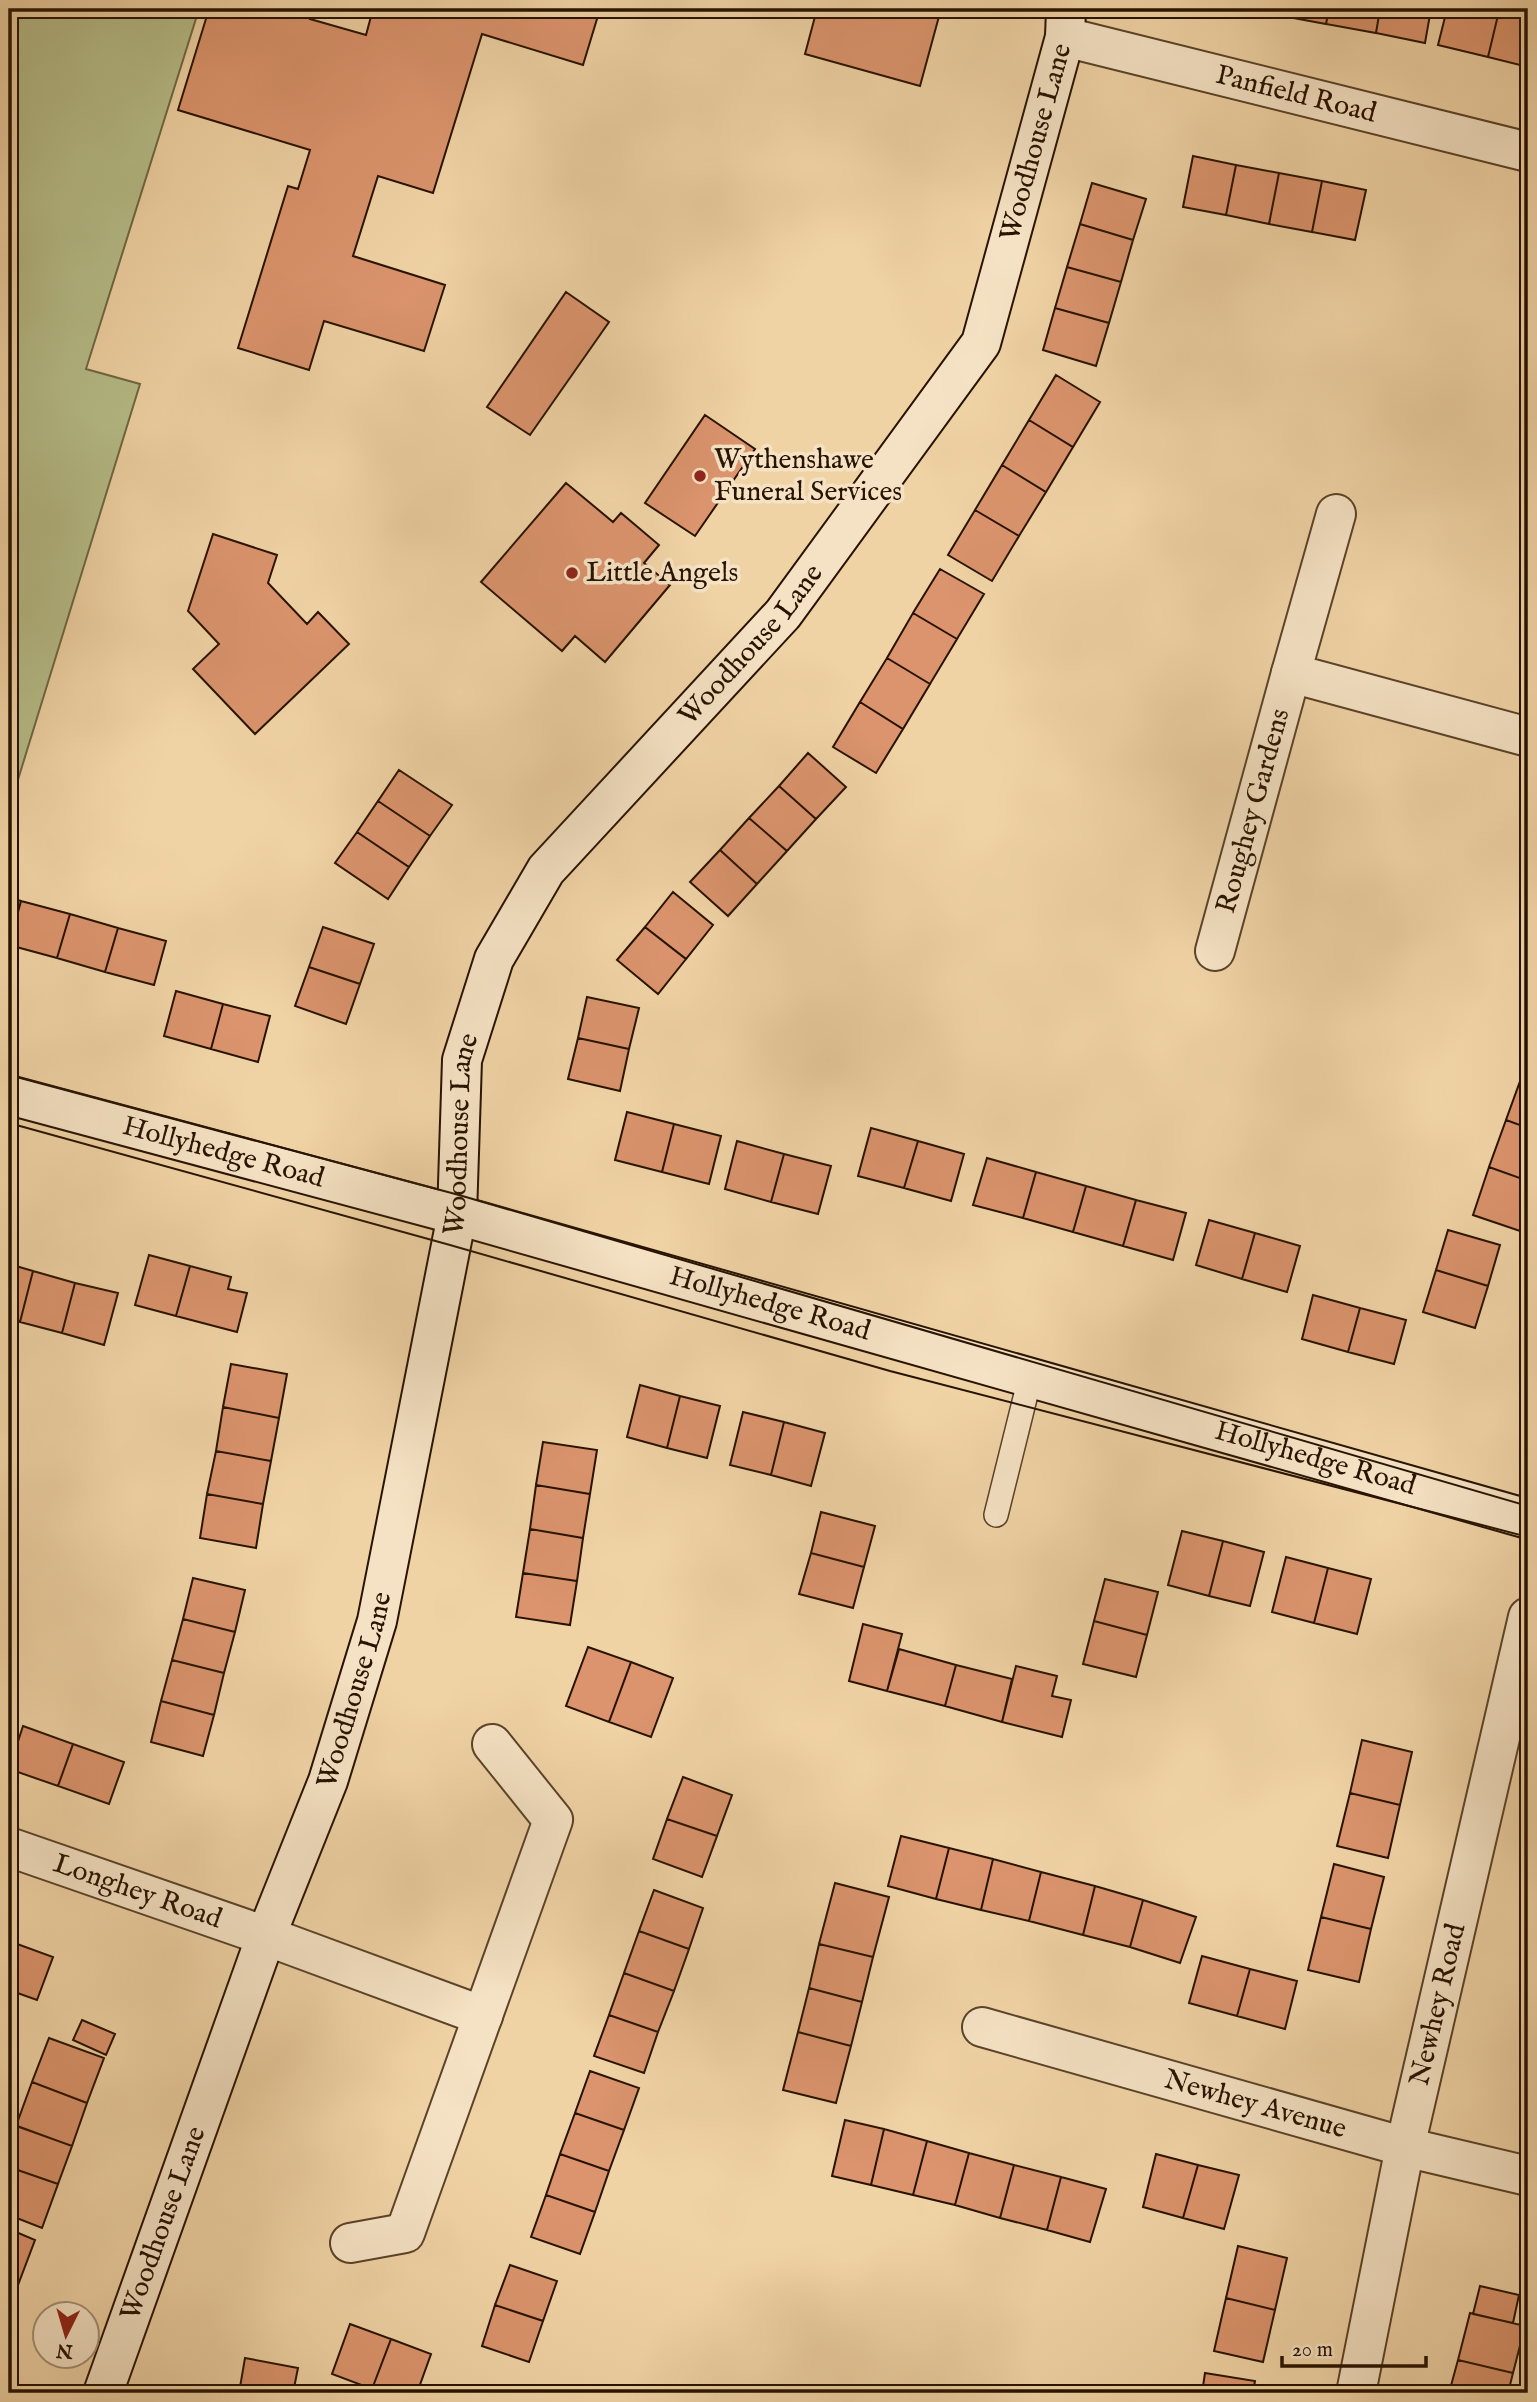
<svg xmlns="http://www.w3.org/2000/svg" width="1537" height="2402" font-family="'IM FELL English',serif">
  <rect width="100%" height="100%" fill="#f0d3a5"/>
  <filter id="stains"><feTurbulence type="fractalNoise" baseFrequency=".00286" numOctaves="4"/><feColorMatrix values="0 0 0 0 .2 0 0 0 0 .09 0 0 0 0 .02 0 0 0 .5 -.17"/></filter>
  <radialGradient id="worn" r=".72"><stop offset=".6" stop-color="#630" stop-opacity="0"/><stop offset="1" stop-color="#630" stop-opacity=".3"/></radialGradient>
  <!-- green -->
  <path fill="#b6bd89" stroke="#6f6844" stroke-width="2" d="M9,9H199L86,369L140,384L16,786L9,784Z"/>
  <!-- building -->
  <path fill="#db946d" stroke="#281300" stroke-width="2" d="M209,9H313L310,19L366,35L373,9H600L583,65L482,34L433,193L378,176L353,256L445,285L424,351L324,321L309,370L238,348L288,186L298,189L310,150L178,110Z
    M817,9H941L920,86L805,54Z
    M1245,9H1278L1277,15Z
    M1278,9H1329L1326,24L1277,15Z
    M1329,9H1380L1376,33L1326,24Z
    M1380,9H1431L1425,43L1376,33Z
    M1447,9L1499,11L1488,57L1438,45Z
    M1499,11L1528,17V67L1488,57Z
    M1193,156L1236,165L1226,215L1183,207Z
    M1236,165L1279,173L1269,224L1226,215Z
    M1279,173L1322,181L1312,232L1269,224Z
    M1322,181L1366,190L1355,240L1312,232Z
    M1092,183L1146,199L1133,240L1080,224Z
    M1080,224L1133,240L1121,282L1067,267Z
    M1067,267L1121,282L1109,323L1055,308Z
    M566,292L609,322L530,435L487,407Z
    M1055,308L1109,323L1096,366L1043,350Z
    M1056,375L1100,402L1073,447L1029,420Z
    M705,415L755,449L695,536L645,503Z
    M1029,420L1073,447L1046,492L1002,465Z
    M1002,465L1046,492L1019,536L975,510Z
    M566,483L613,522L621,513L659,545L644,563L670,585L605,662L575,636L562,651L481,582Z
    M975,510L1019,536L992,581L948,555Z
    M213,534L277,555L268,583L307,624L318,612L349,644L255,734L193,669L219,644L188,611Z
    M940,569L984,594L957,639L913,613Z
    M913,613L957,639L930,684L887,658Z
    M887,658L930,684L903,729L860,702Z
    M860,702L903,729L876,773L833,747Z
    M808,753L846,787L816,819L779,786Z
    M399,770L452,805L430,836L378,801Z
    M779,786L816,819L787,851L749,818Z
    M378,801L430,836L409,867L357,832Z
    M749,818L787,851L757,884L720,850Z
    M357,832L409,867L388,899L335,863Z
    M720,850L757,884L728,916L690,882Z
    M673,892L713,925L686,959L645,927Z
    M9,898L21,901L9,945Z
    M21,901L70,914L57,958L9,945Z
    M70,914L118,928L105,972L57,958Z
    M323,927L374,944L360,984L309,967Z
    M645,927L686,959L658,994L617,960Z
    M118,928L166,941L154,985L105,972Z
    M309,967L360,984L346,1024L295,1006Z
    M176,991L223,1004L211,1049L164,1036Z
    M587,997L639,1008L629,1049L578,1038Z
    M223,1004L270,1016L258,1062L211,1049Z
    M578,1038L629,1049L620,1091L568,1079Z
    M1523,1073L1528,1075V1128L1506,1120Z
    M627,1112L674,1124L662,1172L615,1160Z
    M1506,1120L1528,1128V1181L1489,1167Z
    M674,1124L721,1136L709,1184L662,1172Z
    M871,1128L918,1141L904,1188L858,1176Z
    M737,1141L784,1154L771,1202L725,1189Z
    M918,1141L964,1154L951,1201L904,1188Z
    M784,1154L831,1166L818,1214L771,1202Z
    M987,1158L1036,1172L1023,1218L973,1205Z
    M1489,1167L1528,1181V1208L1520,1231L1473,1215Z
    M1036,1172L1086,1186L1073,1232L1023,1218Z
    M1086,1186L1136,1200L1123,1246L1073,1232Z
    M1136,1200L1186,1213L1173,1260L1123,1246Z
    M1209,1220L1255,1233L1242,1279L1196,1265Z
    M1448,1230L1500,1245L1488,1286L1436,1270Z
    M1255,1233L1300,1246L1287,1292L1242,1279Z
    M149,1255L190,1266L176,1316L135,1305Z
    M9,1264L33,1271L20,1322L9,1319Z
    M190,1266L231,1277L228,1289L247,1293L237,1332L176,1316Z
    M1436,1270L1488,1286L1475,1328L1423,1312Z
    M33,1271L75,1283L62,1333L20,1322Z
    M75,1283L118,1293L104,1345L62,1333Z
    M1313,1295L1360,1308L1348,1352L1302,1339Z
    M1360,1308L1406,1320L1394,1364L1348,1352Z
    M231,1364L287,1374L279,1418L223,1407Z
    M640,1385L680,1396L667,1448L627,1437Z
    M680,1396L720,1406L707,1458L667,1448Z
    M223,1407L279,1418L271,1461L216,1451Z
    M743,1412L784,1422L771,1475L730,1465Z
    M784,1422L825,1433L811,1486L771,1475Z
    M543,1442L597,1450L590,1494L536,1485Z
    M216,1451L271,1461L263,1504L207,1494Z
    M536,1485L590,1494L583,1538L530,1529Z
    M207,1494L263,1504L256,1548L200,1538Z
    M821,1512L875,1526L864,1567L811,1553Z
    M530,1529L583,1538L577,1581L523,1573Z
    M1182,1531L1223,1541L1209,1596L1168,1585Z
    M1223,1541L1264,1552L1250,1606L1209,1596Z
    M811,1553L864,1567L853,1608L799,1594Z
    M1286,1557L1328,1568L1314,1623L1272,1612Z
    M1328,1568L1371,1579L1357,1634L1314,1623Z
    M523,1573L577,1581L570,1625L516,1617Z
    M193,1578L245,1590L235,1632L183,1619Z
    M1105,1579L1158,1592L1147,1635L1094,1621Z
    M183,1619L235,1632L224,1673L172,1660Z
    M1094,1621L1147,1635L1136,1677L1083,1664Z
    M863,1624L902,1634L887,1691L849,1681Z
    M588,1647L631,1662L609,1722L566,1706Z
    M899,1649L956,1665L945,1706L887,1691Z
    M172,1660L224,1673L214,1715L161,1701Z
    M631,1662L673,1678L651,1737L609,1722Z
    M956,1665L1012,1679L1002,1722L945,1706Z
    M1016,1666L1057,1676L1052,1696L1071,1700L1062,1737L1002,1722Z
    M161,1701L214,1715L203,1756L151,1742Z
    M23,1726L73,1744L58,1786L9,1769Z
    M1362,1740L1412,1752L1400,1805L1350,1793Z
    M73,1744L124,1762L109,1804L58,1786Z
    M683,1777L732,1795L717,1836L667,1819Z
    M1350,1793L1400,1805L1388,1858L1337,1846Z
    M667,1819L717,1836L702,1877L653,1859Z
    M901,1836L949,1848L936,1899L888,1886Z
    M949,1848L993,1859L981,1910L936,1899Z
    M993,1859L1041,1872L1029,1921L981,1910Z
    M1334,1864L1384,1877L1371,1929L1321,1917Z
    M1041,1872L1095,1886L1083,1935L1029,1921Z
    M835,1883L889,1897L873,1957L819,1944Z
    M1095,1886L1143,1900L1130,1947L1083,1935Z
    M654,1890L703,1908L689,1949L639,1931Z
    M1143,1900L1196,1917L1180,1963L1130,1947Z
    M1321,1917L1371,1929L1359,1982L1308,1970Z
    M639,1931L689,1949L674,1991L624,1973Z
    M9,1941L53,1957L37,2000L9,1990Z
    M819,1944L873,1957L862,2002L809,1988Z
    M1202,1956L1250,1969L1237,2016L1189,2003Z
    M1250,1969L1297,1981L1285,2029L1237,2016Z
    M624,1973L674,1991L658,2032L609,2015Z
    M809,1988L862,2002L851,2046L798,2032Z
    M609,2015L658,2032L644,2073L594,2056Z
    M82,2020L115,2034L106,2055L73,2040Z
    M798,2032L851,2046L836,2103L783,2090Z
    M49,2038L104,2058L87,2103L32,2082Z
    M590,2071L639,2088L624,2130L575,2113Z
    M32,2082L87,2103L72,2146L16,2126Z
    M575,2113L624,2130L609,2171L560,2154Z
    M845,2120L884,2129L871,2185L832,2176Z
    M9,2123L72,2146L58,2184L9,2167Z
    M884,2129L927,2141L913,2195L871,2185Z
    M927,2141L969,2153L955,2205L913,2195Z
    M969,2153L1014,2165L1000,2218L955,2205Z
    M560,2154L609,2171L595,2212L546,2195Z
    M1156,2154L1198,2165L1183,2218L1143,2207Z
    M1014,2165L1061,2177L1047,2230L1000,2218Z
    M1198,2165L1239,2175L1224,2229L1183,2218Z
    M9,2167L58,2184L42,2228L9,2215Z
    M1061,2177L1106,2189L1090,2242L1047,2230Z
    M546,2195L595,2212L580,2254L531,2237Z
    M9,2229L35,2240L18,2285L9,2282Z
    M1238,2246L1287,2258L1275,2310L1226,2298Z
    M510,2265L557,2281L543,2321L495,2305Z
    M9,2282L18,2285L9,2307Z
    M1480,2286L1519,2295L1513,2323L1473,2314Z
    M1226,2298L1275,2310L1263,2362L1214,2351Z
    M495,2305L543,2321L529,2362L482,2346Z
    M1470,2313L1525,2326L1513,2373L1458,2360Z
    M350,2324L391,2339L372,2389L332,2374Z
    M391,2339L431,2354L417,2393H385L372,2389Z
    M245,2358L298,2368L293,2393H239Z
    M1458,2360L1513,2373L1508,2393H1449Z
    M1205,2373L1255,2381L1253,2393H1202Z"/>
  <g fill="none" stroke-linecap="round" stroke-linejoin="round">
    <defs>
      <path id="lane" d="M996,1515L1030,1378"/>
      <g id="street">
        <path id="s1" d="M1065,37L1528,152"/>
        <path d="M1336,514L1291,673L1528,737"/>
        <path id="s2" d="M1215,951L1291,673"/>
        <path id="s3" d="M9,1847L266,1936L483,2016"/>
        <path id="s4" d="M982,2027L1405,2147L1528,2176"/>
        <path d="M350,2243L405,2233L553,1820L492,1744"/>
        <path id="s5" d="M1356,2393L1405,2147L1528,1617"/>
      </g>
      <g id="secondary">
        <path id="s6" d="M9,1095L457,1215L1528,1519"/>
        <path id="s7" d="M103,2393L266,1936L328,1781L377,1621L457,1215L462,1060L494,959L546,870L783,614L981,343L1065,37L1066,9"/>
      </g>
    </defs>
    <!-- lane casing -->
    <use href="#lane" stroke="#5a4329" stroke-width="26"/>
    <!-- street casing -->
    <use href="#street" stroke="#5a4329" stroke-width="42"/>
    <!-- secondary casing -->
    <use href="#secondary" stroke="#281300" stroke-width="42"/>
    <!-- lane -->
    <use href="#lane" stroke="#f5e2c4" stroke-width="23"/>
    <!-- street -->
    <use href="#street" stroke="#f5e2c4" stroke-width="38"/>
    <!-- secondary -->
    <use href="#secondary" stroke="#f5e2c4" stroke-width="38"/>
    <!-- tram -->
    <path stroke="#281300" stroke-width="2" d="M9,1075L459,1195L1528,1506
      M9,1123L450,1245L890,1371L1528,1537"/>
  </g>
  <!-- markers -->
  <g fill="#8f2418" stroke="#f5e2c4" stroke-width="2.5">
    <circle cx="700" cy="476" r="7"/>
    <circle cx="572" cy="573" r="7"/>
  </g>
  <g text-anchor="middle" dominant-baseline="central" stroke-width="7" stroke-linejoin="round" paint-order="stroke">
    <!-- street labels -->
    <g font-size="28" fill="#281300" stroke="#f5e2c4">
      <text stroke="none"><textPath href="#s1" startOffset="238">Panfield Road</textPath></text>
      <text stroke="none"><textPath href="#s7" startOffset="2490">Woodhouse Lane</textPath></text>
      <text stroke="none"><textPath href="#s7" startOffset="1902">Woodhouse Lane</textPath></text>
      <text stroke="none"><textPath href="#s2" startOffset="145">Roughey Gardens</textPath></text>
      <text stroke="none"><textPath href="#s7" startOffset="1314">Woodhouse Lane</textPath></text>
      <text stroke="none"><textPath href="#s6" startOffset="222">Hollyhedge Road</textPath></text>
      <text stroke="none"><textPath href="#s6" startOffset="789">Hollyhedge Road</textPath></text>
      <text stroke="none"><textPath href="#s6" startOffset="1356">Hollyhedge Road</textPath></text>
      <text stroke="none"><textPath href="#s7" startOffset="747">Woodhouse Lane</textPath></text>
      <text stroke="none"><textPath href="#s3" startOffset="136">Longhey Road</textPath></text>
      <text stroke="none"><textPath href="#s5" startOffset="397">Newhey Road</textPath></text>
      <text stroke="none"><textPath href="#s4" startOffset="284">Newhey Avenue</textPath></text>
      <text stroke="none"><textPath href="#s7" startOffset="180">Woodhouse Lane</textPath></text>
    </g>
    <!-- poi labels -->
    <g font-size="28" fill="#281300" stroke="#f5e2c4" text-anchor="start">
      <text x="714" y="460">Wythenshawe<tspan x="714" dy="32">Funeral Services</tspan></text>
      <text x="586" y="573">Little Angels</text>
    </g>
  </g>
  <!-- margin -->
  <rect width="1537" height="2402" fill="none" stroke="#f0d3a5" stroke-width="35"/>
  <rect x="10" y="10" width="1516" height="2381" fill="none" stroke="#281300" stroke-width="3.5"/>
  <rect x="18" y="18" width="1502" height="2367" fill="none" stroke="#281300" stroke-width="2"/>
  <!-- north arrow -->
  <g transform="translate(66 2335) rotate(185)"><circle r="33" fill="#f5e2c4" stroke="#a38f76" stroke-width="2"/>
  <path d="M0-5L12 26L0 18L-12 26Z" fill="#8f2418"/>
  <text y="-10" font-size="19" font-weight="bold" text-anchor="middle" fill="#281300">N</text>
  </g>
  <!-- scale -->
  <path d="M1282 2356v10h144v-10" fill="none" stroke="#281300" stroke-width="3.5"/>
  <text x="1292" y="2356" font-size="21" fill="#281300" stroke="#f5e2c4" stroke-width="5" paint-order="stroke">20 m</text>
  <rect width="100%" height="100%" filter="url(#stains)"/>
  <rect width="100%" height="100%" fill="url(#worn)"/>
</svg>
